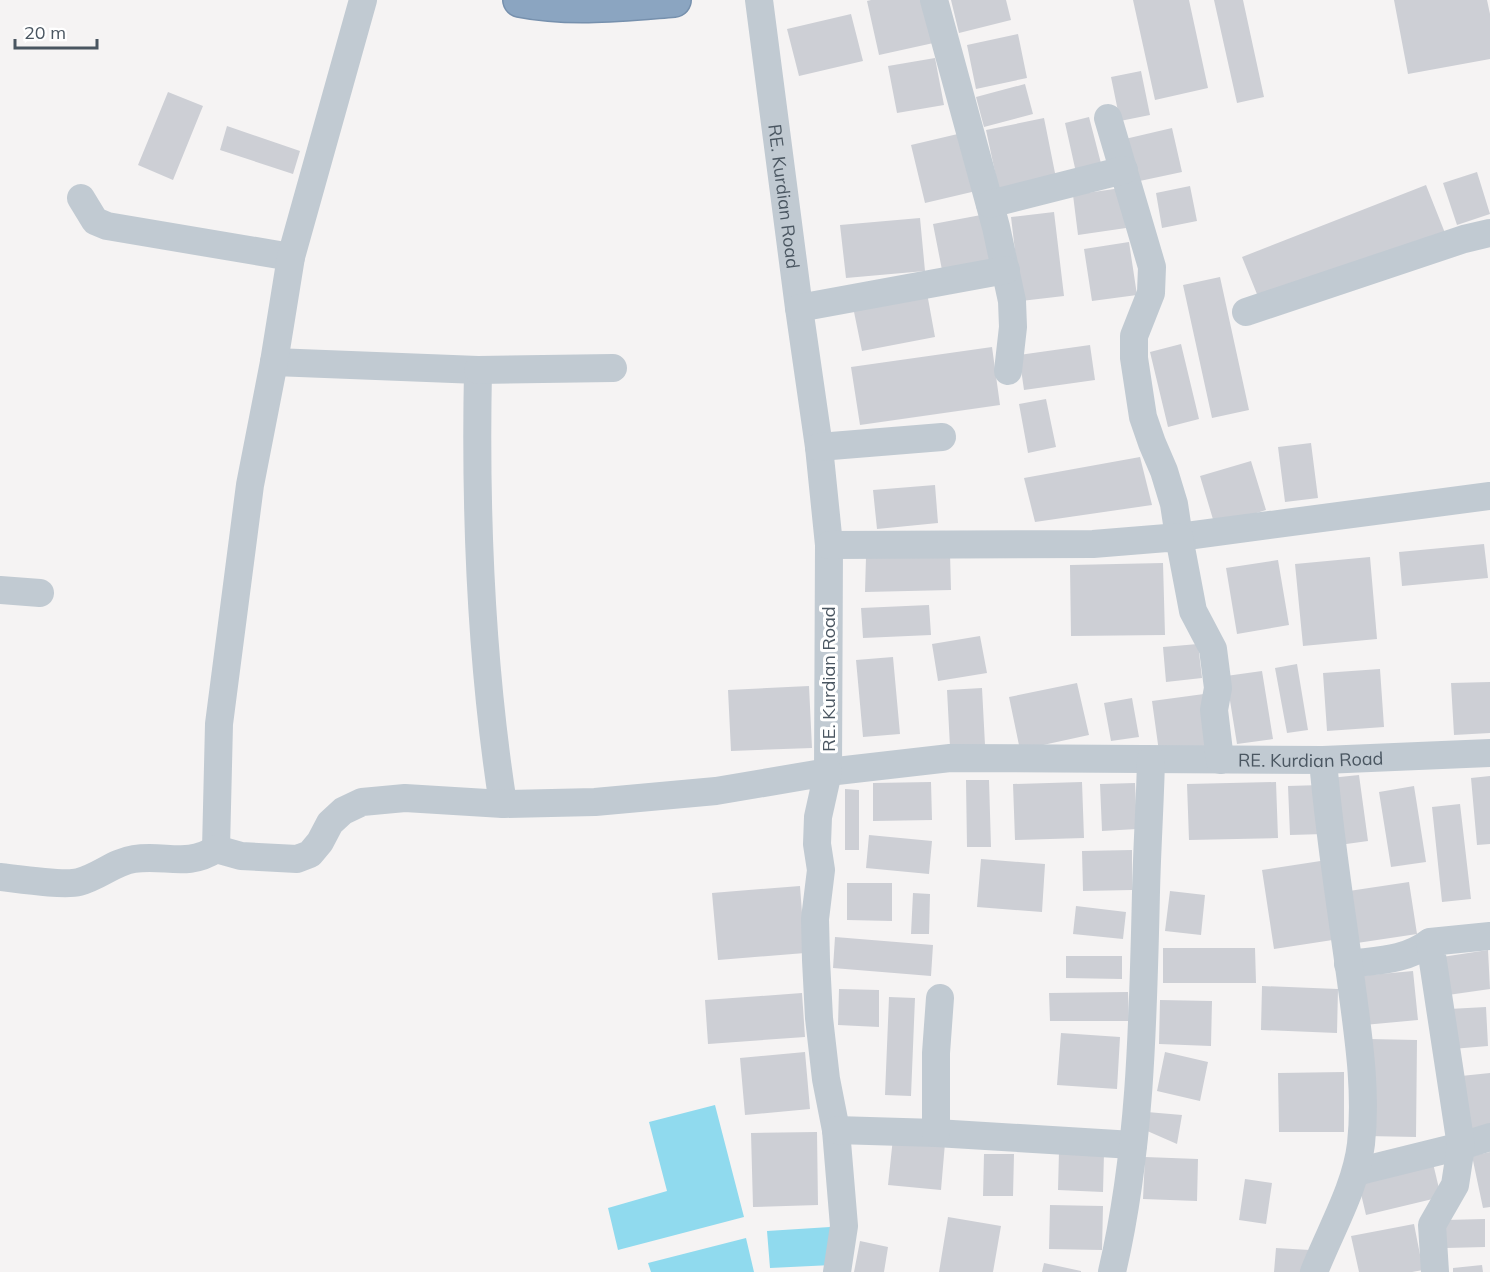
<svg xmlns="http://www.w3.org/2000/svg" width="1490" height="1272" font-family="Mulish,sans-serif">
  <rect width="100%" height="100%" fill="#f5f3f3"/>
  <!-- water -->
  <path fill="#90daee" d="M715,1105L744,1217L618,1250L608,1208L667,1191L649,1122Z
    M830,1227L832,1265L770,1268L767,1231Z
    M746,1238L754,1272H651L648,1263Z"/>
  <!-- building -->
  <path fill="#cdcfd5" d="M871,0H928L938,42L879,55L867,1Z
    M951,0H1006L1011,20L959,33Z
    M1133,0H1189L1208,88L1155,100Z
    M1214,0H1243L1264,97L1237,103Z
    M1394,0H1487L1490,14V59L1408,74Z
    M851,14L863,61L799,76L787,29Z
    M1018,34L1027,78L976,89L967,45Z
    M935,58L944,105L897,113L888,66Z
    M1141,71L1150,115L1120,121L1111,77Z
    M1025,84L1033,114L984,127L976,97Z
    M168,92L203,106L173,180L138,165Z
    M1089,117L1103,171L1077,177L1065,123Z
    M1044,118L1057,183L1000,195L986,130Z
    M227,126L300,151L293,174L220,150Z
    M1172,128L1182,172L1135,182L1125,139Z
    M962,133L976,191L925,203L911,145Z
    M1477,172L1490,214L1457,225L1443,183Z
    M1426,185L1445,233L1261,304L1242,257Z
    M1190,186L1197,221L1162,228L1156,193Z
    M1121,188L1126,228L1078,235L1073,195Z
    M1054,212L1064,296L1021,301L1011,217Z
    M981,215L991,265L943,275L933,224Z
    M920,218L925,271L846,278L840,225Z
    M1129,242L1137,295L1092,301L1084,249Z
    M1220,277L1249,410L1212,418L1183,285Z
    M927,293L935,337L862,351L853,307Z
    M1181,344L1199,419L1168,427L1150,352Z
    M1090,345L1095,380L1024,390L1019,355Z
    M992,347L1000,405L860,425L851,367Z
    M1046,399L1056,447L1028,453L1019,404Z
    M1311,443L1318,498L1285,502L1278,447Z
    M1140,457L1152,505L1035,522L1024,478Z
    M1251,461L1266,510L1215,526L1200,476Z
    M935,485L938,523L877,529L873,490Z
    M1484,544L1488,578L1402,586L1399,552Z
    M950,553L951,590L865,592L866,557Z
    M1370,557L1377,639L1303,646L1295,564Z
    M1278,560L1289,625L1237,634L1226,568Z
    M1163,563L1165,635L1071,636L1070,565Z
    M929,605L931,635L863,638L861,608Z
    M980,636L987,673L938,681L932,644Z
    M1198,644L1202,678L1166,682L1163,647Z
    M893,657L900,734L863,737L856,660Z
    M1297,664L1308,730L1287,733L1275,668Z
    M1380,669L1384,727L1327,731L1323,673Z
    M1262,671L1273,739L1237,744L1226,676Z
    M1490,682V733L1454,735L1451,683Z
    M1077,683L1089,735L1020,750L1009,697Z
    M809,686L812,748L731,751L728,690Z
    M982,688L985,745L950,747L947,690Z
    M1204,694L1211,753L1160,759L1152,701Z
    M1132,698L1139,737L1111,741L1104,703Z
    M1359,775L1368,841L1339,845L1330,778Z
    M1490,776V844L1477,845L1471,778Z
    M966,780H989L991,847H967Z
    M931,782L932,820L873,821V783Z
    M1082,782L1084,838L1015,840L1013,784Z
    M1276,782L1278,838L1189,840L1187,784Z
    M1135,783L1137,829L1102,831L1100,784Z
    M1321,785L1324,834L1290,835L1288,786Z
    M1414,786L1426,862L1391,867L1379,792Z
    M845,789L859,790V850H845Z
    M1460,804L1471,899L1442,902L1432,807Z
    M869,835L932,841L929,874L866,868Z
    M1132,850V890L1083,891L1082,851Z
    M981,859L1045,864L1042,912L977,907Z
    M1327,860L1339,939L1274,949L1262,870Z
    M1409,882L1417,934L1357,943L1349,891Z
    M847,883H892V921L847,920Z
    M800,886L805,953L718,960L712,893Z
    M1170,891L1205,895L1201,935L1165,931Z
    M913,893L930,894L929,934H911Z
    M1076,906L1126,912L1123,939L1073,934Z
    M835,937L933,945L931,976L833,968Z
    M1163,948H1255L1256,983H1163Z
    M1488,950L1490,989L1448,995L1442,957Z
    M1066,956H1122V979L1066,978Z
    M1413,971L1418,1020L1364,1025L1359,976Z
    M1262,986L1338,989L1337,1033L1261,1030Z
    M839,989L879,990V1027L838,1025Z
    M1128,992L1129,1021H1050L1049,993Z
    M802,993L805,1037L708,1044L705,1000Z
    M889,997L915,998L911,1096L885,1095Z
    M1160,1000L1212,1001L1211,1046L1159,1044Z
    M1486,1007L1488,1046L1452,1049L1449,1009Z
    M1061,1033L1120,1037L1117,1089L1057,1085Z
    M1368,1039L1417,1040L1416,1137L1367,1136Z
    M805,1052L810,1109L745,1115L740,1058Z
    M1165,1052L1208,1062L1200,1101L1157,1091Z
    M1344,1072V1132H1279L1278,1073Z
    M1490,1073V1128L1467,1130L1461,1076Z
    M1147,1112L1182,1115L1177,1144L1145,1130Z
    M817,1132L818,1205L753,1207L751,1133Z
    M893,1138L945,1143L941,1190L888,1185Z
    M1059,1151L1104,1153L1103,1192L1058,1190Z
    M1490,1152V1207L1483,1208L1472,1156Z
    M984,1154H1014L1013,1196H983Z
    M1145,1157L1198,1159L1197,1201L1143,1199Z
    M1432,1159L1441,1197L1366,1215L1357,1177Z
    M1245,1179L1272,1183L1266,1224L1239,1220Z
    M1050,1205L1103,1206L1102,1250L1049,1249Z
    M948,1217L1001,1226L993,1272H939Z
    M1485,1219V1247L1446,1248L1445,1220Z
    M1414,1224L1423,1270L1412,1272H1359L1351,1236Z
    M860,1241L888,1247L884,1272H854Z
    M1276,1248L1310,1250L1308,1272H1274Z
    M1044,1263L1081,1271V1272H1042Z
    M1482,1265L1483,1272H1453V1268Z"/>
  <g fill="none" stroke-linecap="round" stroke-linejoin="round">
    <defs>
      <path id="highway" d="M520,0C570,10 623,4 674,0"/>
    </defs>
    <!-- highway casing -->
    <use href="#highway" stroke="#7690ad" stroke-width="36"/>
    <!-- street -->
    <g stroke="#c1cad2" stroke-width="28">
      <path id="s1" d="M759,0L799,308L819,447L829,545L828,772L950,758L1323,760L1490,753"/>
      <path d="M934,0L996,227L1012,301L1013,327L1008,371"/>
      <path d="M1108,118L1152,267L1151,293L1134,336V358L1143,417L1152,443L1164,471L1174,504L1179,537L1490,496"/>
      <path d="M81,198L95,221L107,226L291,257"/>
      <path d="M990,204L1124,170"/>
      <path d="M799,308L1006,270"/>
      <path d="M1246,312L1464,239L1490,233"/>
      <path d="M274,362L478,370C475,514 481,662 503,804"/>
      <path d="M478,370L613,368"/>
      <path d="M819,447L942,437"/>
      <path d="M829,545L1093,544L1179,537L1193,611L1213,649L1218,688L1214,710L1220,760"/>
      <path d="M0,590L40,593"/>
      <path d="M216,849L219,724L250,485L274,362L291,257L363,0"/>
      <path d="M0,877C18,879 64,886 79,882C99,877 114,862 134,859C165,854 187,868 216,849L241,856L297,859L310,854L320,842L330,823L343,811L362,802L405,798L503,804L595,802L716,791L828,772L818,817L817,844L821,870L815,919L816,960L819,1018L826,1079L836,1130L844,1226L837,1272"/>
      <path d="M1348,964C1378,960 1405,961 1430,942"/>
      <path d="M836,1130L936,1133L1133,1145"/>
      <path d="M936,1133V1053L940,998"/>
      <path d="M1356,1172L1461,1146L1490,1137"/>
      <path d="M1112,1272C1141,1148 1143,1019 1146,892C1147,848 1150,804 1151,760"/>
      <path d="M1314,1272C1330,1231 1356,1187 1361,1144C1367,1090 1358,1035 1351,981C1341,908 1329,834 1323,760"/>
      <path d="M1435,1272L1432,1225L1455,1185L1461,1146L1430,942L1490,936"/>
    </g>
    <!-- highway -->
    <use href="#highway" stroke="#8ba5c1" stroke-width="33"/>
  </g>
  <g text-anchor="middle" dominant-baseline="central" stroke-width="6" stroke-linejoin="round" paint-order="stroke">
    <!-- street labels -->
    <g font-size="18" fill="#4a5661" stroke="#fff">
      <text stroke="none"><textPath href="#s1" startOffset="198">RE. Kurdian Road</textPath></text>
      <text transform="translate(828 679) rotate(-90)">RE. Kurdian Road</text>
      <text stroke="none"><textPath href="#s1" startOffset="1260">RE. Kurdian Road</textPath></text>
    </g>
  </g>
  <!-- scale -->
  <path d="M15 39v9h82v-9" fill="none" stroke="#4a5661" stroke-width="3"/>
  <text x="24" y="39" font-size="18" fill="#4a5661" stroke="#ffffff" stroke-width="4.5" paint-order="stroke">20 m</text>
</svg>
